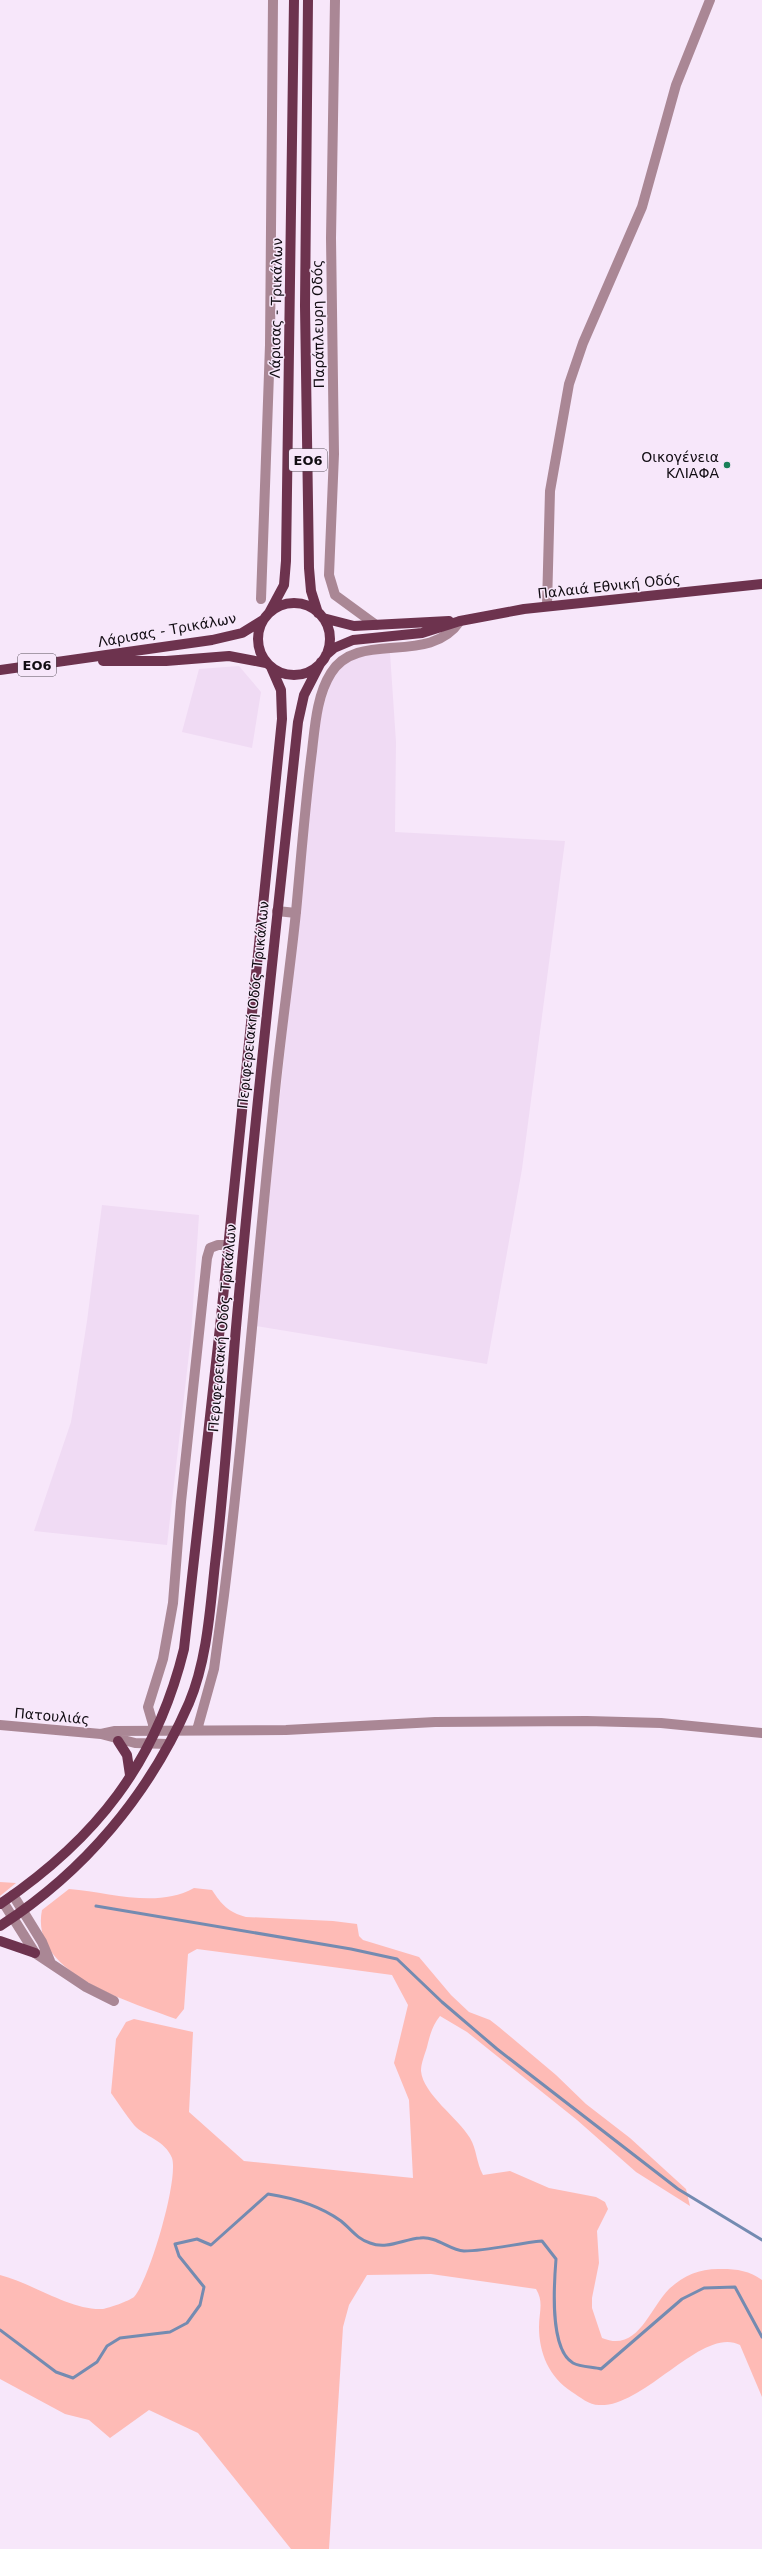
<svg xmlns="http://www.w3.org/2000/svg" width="762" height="2549" font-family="'DejaVu Sans',sans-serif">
  <rect width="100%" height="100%" fill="#f7e7fa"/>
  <!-- built -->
  <path fill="#f0dbf4" d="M390,653L396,742L395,832L565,841L522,1169L487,1364L256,1326L317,740L322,710L333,676L354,655Z
    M239,666L261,692L252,748L182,732L199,669Z
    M102,1205L199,1215L191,1336L167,1545L34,1531L71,1422L87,1321Z"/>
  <!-- green -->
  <path fill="#febbb6" d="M0,1882L16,1883L0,1896Z
    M194,1888L212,1890C222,1905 228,1912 246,1917L333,1921L357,1924L359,1936L363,1940L419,1957L451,1995L469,2012L490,2020L499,2027L556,2075L586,2104L630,2138L686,2189L690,2206L636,2172L577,2120L467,2032L440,2016C432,2026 430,2035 427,2047C425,2054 421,2063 421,2071C423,2094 458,2118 470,2138C477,2150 476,2162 483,2175L510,2171L549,2188L596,2197L605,2202L608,2209L597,2231L599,2263L592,2298V2308L602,2338C638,2353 649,2309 669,2289C684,2275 701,2268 722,2269C737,2269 750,2271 762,2280V2397L740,2345C703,2325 644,2408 599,2405C589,2405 580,2397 572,2392C549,2377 539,2353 539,2327C539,2312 544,2302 536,2289L431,2274L367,2275L349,2305L343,2327L329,2549H291L198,2433L149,2410L110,2438L89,2420L65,2414L0,2379V2275C32,2283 71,2311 103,2309C109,2308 129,2301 134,2297C149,2281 179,2179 172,2158C165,2140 145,2137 134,2125C126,2115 118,2103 111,2093L116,2039L126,2022L134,2019L193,2032L189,2112L244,2161L413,2178L409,2100L394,2063L408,2005L392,1975L197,1949L188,1954L184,2009L176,2019C132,2002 29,1974 42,1910L69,1889C110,1892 156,1909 194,1888Z"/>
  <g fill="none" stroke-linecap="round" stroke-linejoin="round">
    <!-- stream -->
    <path stroke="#748bb1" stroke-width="3" d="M96,1906L351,1949L397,1959L442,2002L497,2049L678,2189L762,2240
      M0,2330L56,2372L73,2378L97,2362L107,2346L120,2338L170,2332L187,2323L200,2305L204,2287L179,2256L175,2244L197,2239L211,2245L268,2194C294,2198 319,2205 341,2221C351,2229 357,2239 370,2243C387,2250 404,2239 420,2238C437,2236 449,2250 464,2251C488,2251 518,2243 542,2241L556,2259C554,2284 549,2349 573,2363C580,2367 593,2367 601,2369L682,2299L704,2288L735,2287L762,2337"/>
    <!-- minor -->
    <path stroke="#aa8795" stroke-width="10" d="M335,0L331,238L334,454L329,575L335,595L376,625
      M261,599L270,345L273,0
      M547,606L550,491L569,384L583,343L642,207L676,85L710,0
      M277,911L296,913
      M0,1725L101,1734L135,1743L168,1744
      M197,1730L214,1669L224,1595C244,1434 256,1273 273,1111C279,1045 289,979 296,912C301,859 305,805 312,751C315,725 317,695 331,673C358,629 429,667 460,621
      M155,1731L148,1707L163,1659L173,1603L181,1502L207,1258L210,1248L218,1245H228
      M101,1734L115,1731L286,1730L435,1722L587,1721L661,1723L762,1733
      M13,1895L42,1942L50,1961
      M3,1902L35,1953L86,1987L114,2001"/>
    <!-- major -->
    <path stroke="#6d334e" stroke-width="10" d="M308,0L305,306L309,568L311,591L318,613
      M258 639a36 36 0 1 1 72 0a36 36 0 1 1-72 0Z
      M269,613L284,585L286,561L294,0
      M323,618L354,626L449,621
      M326,655L334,648L353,640L422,633L460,621L524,609L762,584
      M103,661H166L229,656L266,663
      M0,670L212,640L242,633L263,620
      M118,1741L127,1755L130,1775
      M0,1904C96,1839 156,1763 184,1649L220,1327L282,719L281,690L271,667
      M0,1926C84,1872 149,1795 189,1703C207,1660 210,1610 215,1564C224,1489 229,1414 235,1339C253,1133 276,928 298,722L304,695L321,662
      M0,1941L35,1953"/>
  </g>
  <!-- markers -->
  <circle fill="#1a7f59" stroke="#f7e7fa" stroke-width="1.5" cx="727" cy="465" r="4"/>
  <g text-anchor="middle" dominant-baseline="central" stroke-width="3" stroke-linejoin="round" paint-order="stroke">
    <!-- shield labels -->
    <g fill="#f7e7fa" stroke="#564e58" stroke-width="1">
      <rect x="289" y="449" width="38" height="22" rx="3"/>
      <rect x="18" y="654" width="38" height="22" rx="3"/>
    </g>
    <g font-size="13" font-weight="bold" fill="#110c12">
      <text x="308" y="460">ΕΟ6</text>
      <text x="37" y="665">ΕΟ6</text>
    </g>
    <!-- street labels -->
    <g font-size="14" fill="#110c12" stroke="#f7e7fa">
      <text transform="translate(276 308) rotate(-89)">Λάρισας - Τρικάλων</text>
      <text transform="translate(318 324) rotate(-91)">Παράπλευρη Οδός</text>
      <text transform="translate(609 586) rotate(-6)">Παλαιά Εθνική Οδός</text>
      <text transform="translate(167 630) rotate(-10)">Λάρισας - Τρικάλων</text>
      <text transform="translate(253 1005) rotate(-84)">Περιφερειακή Οδός Τρικάλων</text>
      <text transform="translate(222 1328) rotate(-85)">Περιφερειακή Οδός Τρικάλων</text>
      <text transform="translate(52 1716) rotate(5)">Πατουλιάς</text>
    </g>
    <!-- poi labels -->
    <g font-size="14" fill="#110c12" stroke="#f7e7fa" text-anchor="end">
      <text x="719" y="457">Οικογένεια<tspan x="719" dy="16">ΚΛΙΑΦΑ</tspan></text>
    </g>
  </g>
</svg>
